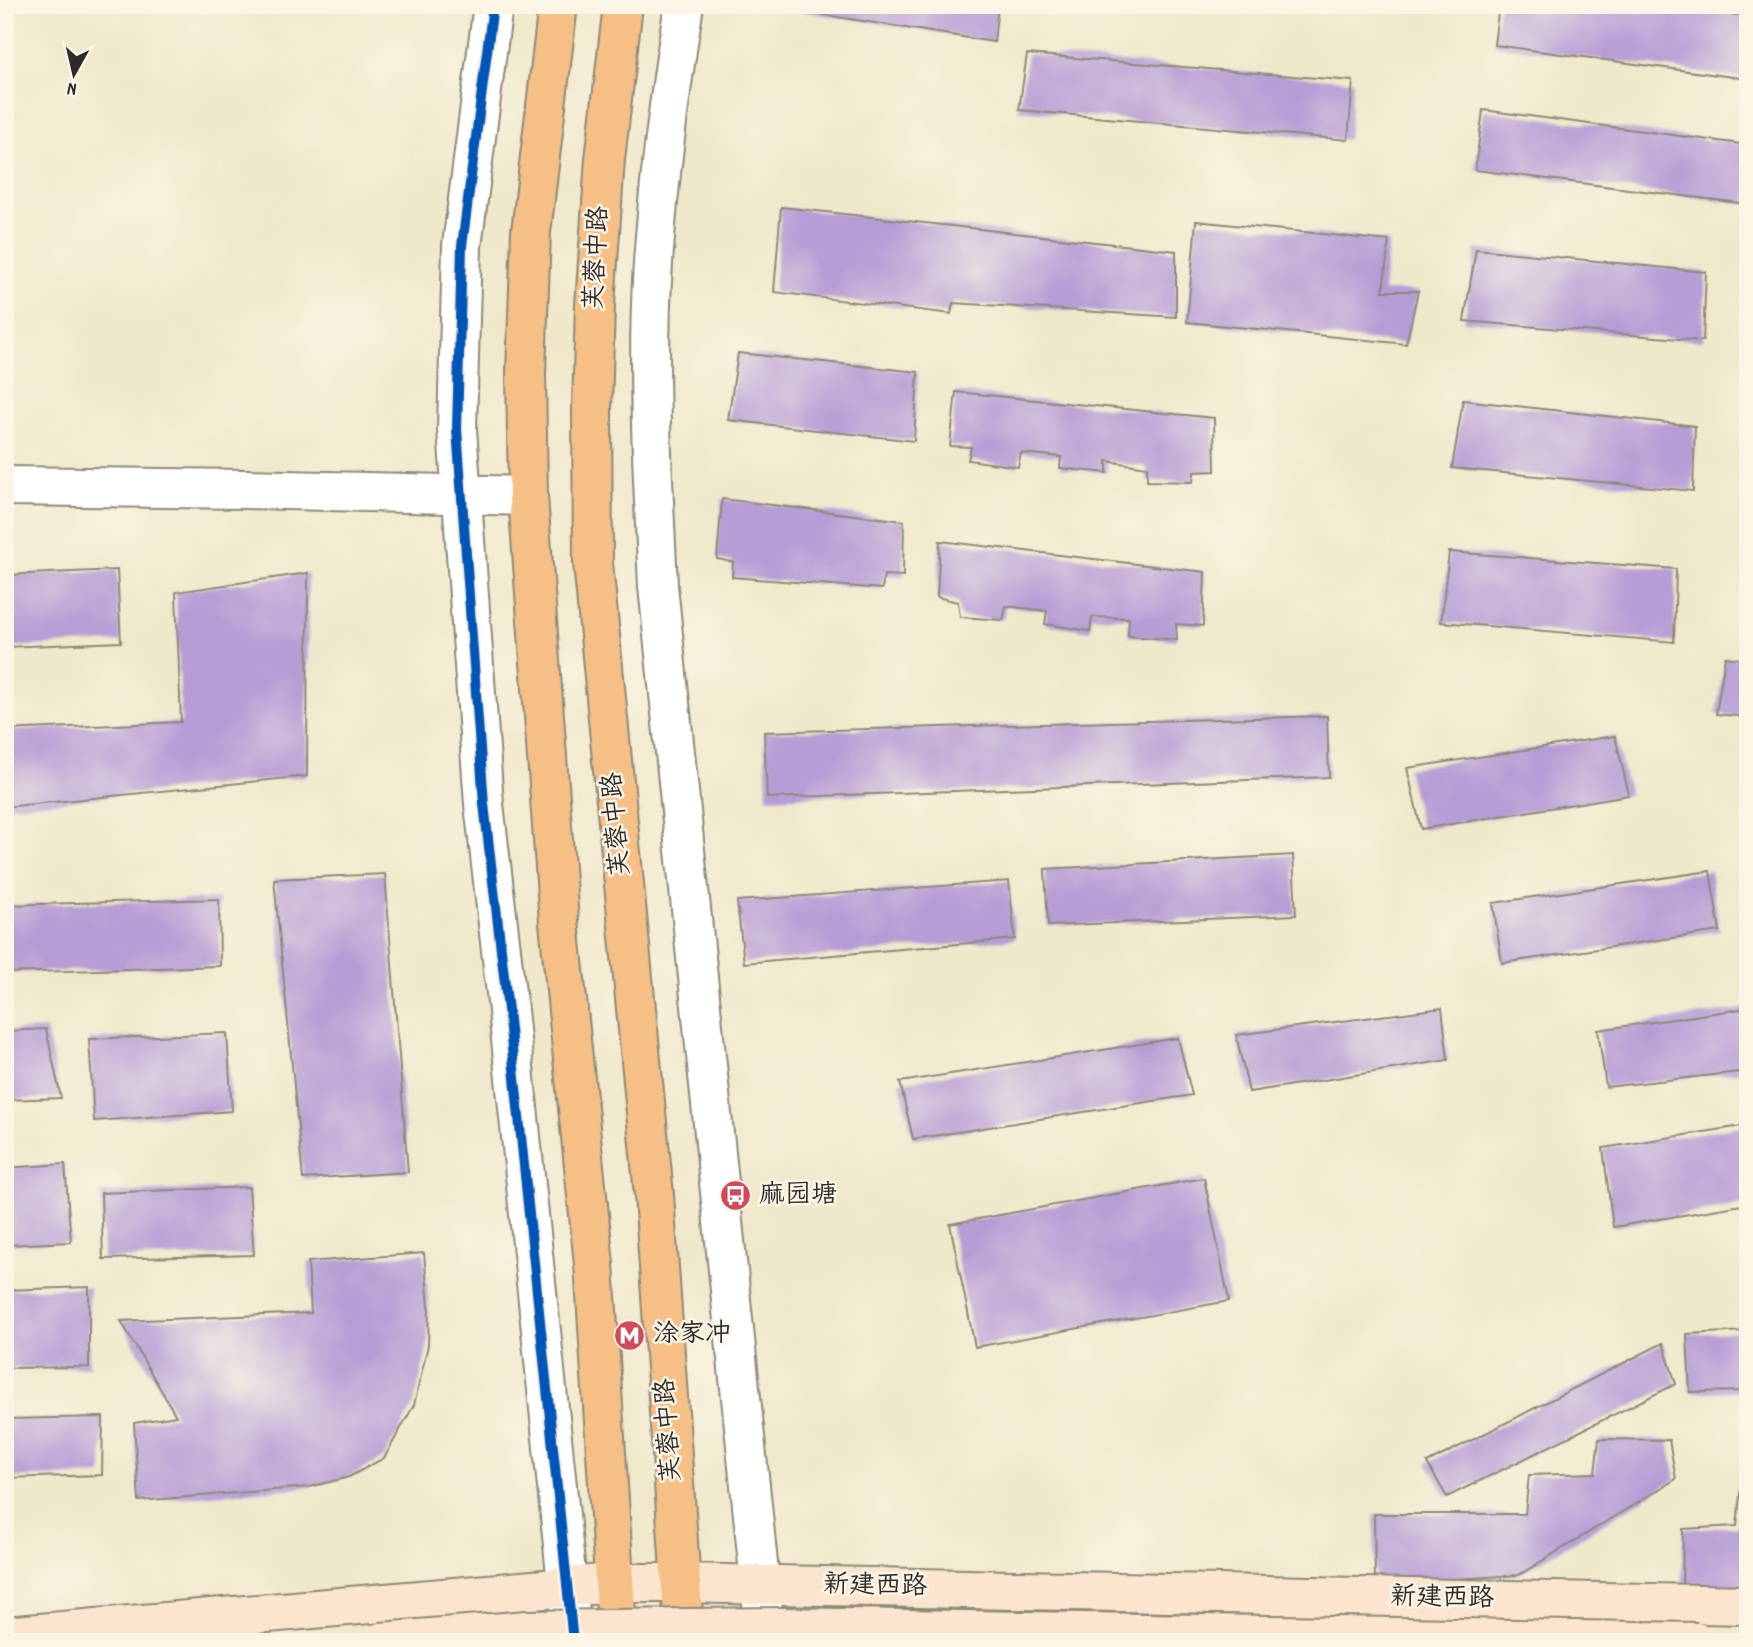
<svg xmlns="http://www.w3.org/2000/svg" width="1753" height="1647" font-family="Dekko,'LXGW WenKai TC',sans-serif">
  <rect width="100%" height="100%" fill="#fcf5e5"/>
  <filter id="ink" filterUnits="userSpaceOnUse"><feTurbulence type="fractalNoise" baseFrequency=".0143" numOctaves="2"/><feDisplacementMap in="SourceGraphic" scale="14" xChannelSelector="R" yChannelSelector="G"/><feConvolveMatrix kernelMatrix="1 2 1 2 8 2 1 2 1" color-interpolation-filters="sRGB"/></filter>
  <filter id="wash" filterUnits="userSpaceOnUse"><feTurbulence type="fractalNoise" baseFrequency=".00686" numOctaves="4" result="noise"/><feDisplacementMap in="SourceGraphic" scale="28" xChannelSelector="R" yChannelSelector="G"/><feGaussianBlur stdDeviation="1.57" result="paint"/><feColorMatrix in="noise" values="0 0 0 0 0 0 0 0 0 0 0 0 0 0 0 0 0 1.4 0 .05"/><feComposite in="paint" operator="in"/></filter>
  <g filter="url(#wash)">
    <rect width="100%" height="100%" fill="#efe8ca"/>
    <g id="blocks">
      <!-- building -->
      <path fill="#b69dd5" d="M793,5H998L994,42L793,10Z
        M1499,5H1645L1748,16V79L1494,45Z
        M1027,54L1353,81L1348,140L1019,110Z
        M1483,110L1748,145V204L1475,170Z
        M781,207L1176,251V317L953,303L951,314L774,292Z
        M1196,221L1389,241L1383,291H1418L1406,344L1187,322Z
        M1476,249L1706,272L1703,341L1464,321Z
        M738,353L918,372L914,441L728,420Z
        M956,392L1214,418L1215,471L1194,472L1193,482L1147,481V467L1107,461V473L1060,468L1061,457L1021,453L1018,467L968,460L971,447L950,446Z
        M1463,400L1695,426L1693,491L1452,468Z
        M722,499L904,521L903,576L884,575L882,589L732,577L733,562L717,559Z
        M1745,513L1748,514V583H1743Z
        M940,541L1205,572L1203,626L1176,624L1177,640L1128,636L1129,618L1092,617L1090,631L1045,624L1047,611L1006,606L1003,620L960,617L958,602L937,597Z
        M1449,552L1676,569L1674,642L1441,622Z
        M117,570L121,642L5,647V575Z
        M308,573L307,776L5,807V730L181,722L176,592Z
        M1725,657L1748,660V717L1716,714Z
        M1327,716L1329,777L767,798L764,732Z
        M1615,736L1629,795L1421,829L1407,768Z
        M1293,855L1296,915L1048,926L1045,869Z
        M1710,871L1720,931L1502,963L1493,903Z
        M385,874L408,1172L303,1179L274,879Z
        M1009,881L1015,939L744,963L737,901Z
        M219,899L220,966L5,973V905Z
        M1442,1008L1448,1060L1249,1092L1236,1035Z
        M1748,1008V1071L1606,1087L1598,1030Z
        M46,1029L61,1098L5,1100V1031Z
        M227,1033L232,1111L94,1121L89,1039Z
        M1178,1038L1192,1095L913,1139L900,1082Z
        M1748,1125V1204L1613,1227L1603,1148Z
        M65,1164L71,1242L5,1245V1168Z
        M1204,1178L1229,1301L975,1347L950,1224Z
        M249,1187L254,1255L103,1259L101,1193Z
        M424,1253L429,1306L428,1345L414,1405L384,1458L349,1477L309,1487L139,1501L134,1423L176,1416L121,1321L311,1313L308,1262Z
        M89,1287V1367L5,1368V1290Z
        M1748,1331V1391L1690,1392L1687,1334Z
        M1663,1343L1676,1384L1447,1497L1427,1463Z
        M103,1417L102,1475L5,1478V1419Z
        M1599,1439L1669,1440L1676,1479L1519,1575L1375,1584L1374,1514H1525L1529,1475L1595,1473Z
        M1741,1484H1748V1590L1682,1589L1683,1529L1737,1526Z"/>
    </g>
  </g>
  <g filter="url(#ink)">
    <use href="#blocks" fill-opacity="0" stroke="#8d8a7a" stroke-width="2"/>
    <g fill="none" stroke-linecap="round" stroke-linejoin="round">
      <defs>
        <path id="minor" d="M5,486L246,489L528,496"/>
        <path id="tertiary" d="M493,5L462,246L457,429L484,804L508,1010L573,1642
          M684,5C670,91 659,177 653,263C646,370 653,479 658,586L766,1642"/>
        <path id="secondary" d="M5,1636L613,1583H680L1748,1605"/>
        <path id="primary" d="M558,5L531,232L526,373L528,496L559,922L594,1264L618,1642
          M623,5L605,159L595,305L592,410L593,563L654,1195L685,1642"/>
      </defs>
      <!-- minor casing -->
      <use href="#minor" stroke="#8d8a7a" stroke-width="42"/>
      <!-- tertiary casing -->
      <use href="#tertiary" stroke="#8d8a7a" stroke-width="42"/>
      <!-- secondary casing -->
      <use href="#secondary" stroke="#8d8a7a" stroke-width="42"/>
      <!-- primary casing -->
      <use href="#primary" stroke="#8d8a7a" stroke-width="42"/>
      <!-- minor -->
      <use href="#minor" stroke="#fff" stroke-width="38"/>
      <!-- tertiary -->
      <use href="#tertiary" stroke="#fff" stroke-width="38"/>
      <!-- secondary -->
      <use href="#secondary" stroke="#fbe5cf" stroke-width="38"/>
      <!-- primary -->
      <use href="#primary" stroke="#f5bf86" stroke-width="38"/>
      <defs>
        <path id="secondary-bridge" d="M381,1642L527,1630L782,1627L1697,1642"/>
      </defs>
      <!-- secondary-bridge casing -->
      <use href="#secondary-bridge" stroke="#8d8a7a" stroke-width="42" stroke-linecap="butt"/>
      <!-- secondary-bridge -->
      <use href="#secondary-bridge" stroke="#fbe5cf" stroke-width="38"/>
      <defs>
        <path id="cycleway" d="M493,5L462,246L457,429L484,804L508,1010L573,1642"/>
      </defs>
      <!-- cycleway casing -->
      <use href="#cycleway" stroke="#fcf5e5" stroke-width="15"/>
      <!-- cycleway -->
      <use href="#cycleway" stroke="#0057b8" stroke-width="10"/>
    </g>
  </g>
  <!-- icons -->
  <defs>
    <symbol id="bus-disc" viewBox="-11 -11 22 22"><circle r="9.5" fill="#d1495b" stroke="#fcf5e5"/><path d="M-5-6H5V4H4V6H2V4H-2V6H-4V4H-5ZM-3.5-4V0h7V-4ZM-3.5 1.2v1.5H-2V1.2ZM2 1.2v1.5H3.5V1.2Z" fill="#fff"/></symbol>
    <symbol id="metro-disc" viewBox="-11 -11 22 22"><circle r="9.5" fill="#d1495b" stroke="#fcf5e5"/><path d="M-5.5 5V-5H-3L0 0L3-5H5.5V5H3V-.5L0 4L-3-.5V5Z" fill="#fff"/></symbol>
  </defs>
  <g fill-rule="evenodd">
    <use href="#bus-disc" x="718" y="1178" width="35" height="35"/>
    <use href="#metro-disc" x="612" y="1318" width="35" height="35"/>
  </g>
  <g text-anchor="middle" dominant-baseline="central" stroke-width="5" stroke-linejoin="round" paint-order="stroke">
    <!-- street labels -->
    <g font-size="26" fill="#2b2b2b" stroke="#fcf5e5">
      <text transform="translate(598 258) rotate(-87)">芙蓉中路</text>
      <text transform="translate(618 824) rotate(-95)">芙蓉中路</text>
      <text transform="translate(670 1430) rotate(-94)">芙蓉中路</text>
      <text transform="translate(875 1587) rotate(1)">新建西路</text>
      <text transform="translate(1442 1599) rotate(1)">新建西路</text>
    </g>
    <!-- poi labels -->
    <g font-size="26" fill="#2b2b2b" stroke="#fcf5e5" text-anchor="start">
      <text x="759" y="1196">麻园塘</text>
      <text x="653" y="1335">涂家冲</text>
    </g>
  </g>
  <!-- margin -->
  <rect width="1753" height="1647" fill="none" stroke="#fcf5e5" stroke-width="28"/>
  <!-- north arrow -->
  <g transform="translate(74 74) rotate(188)" stroke="#fcf5e5" stroke-width="5" paint-order="stroke">
  <path d="M0-5L12 26L0 18L-12 26Z" fill="#2b2b2b"/>
  <text y="-10" font-size="19" font-weight="bold" text-anchor="middle" fill="#2b2b2b">N</text>
  </g>
</svg>
